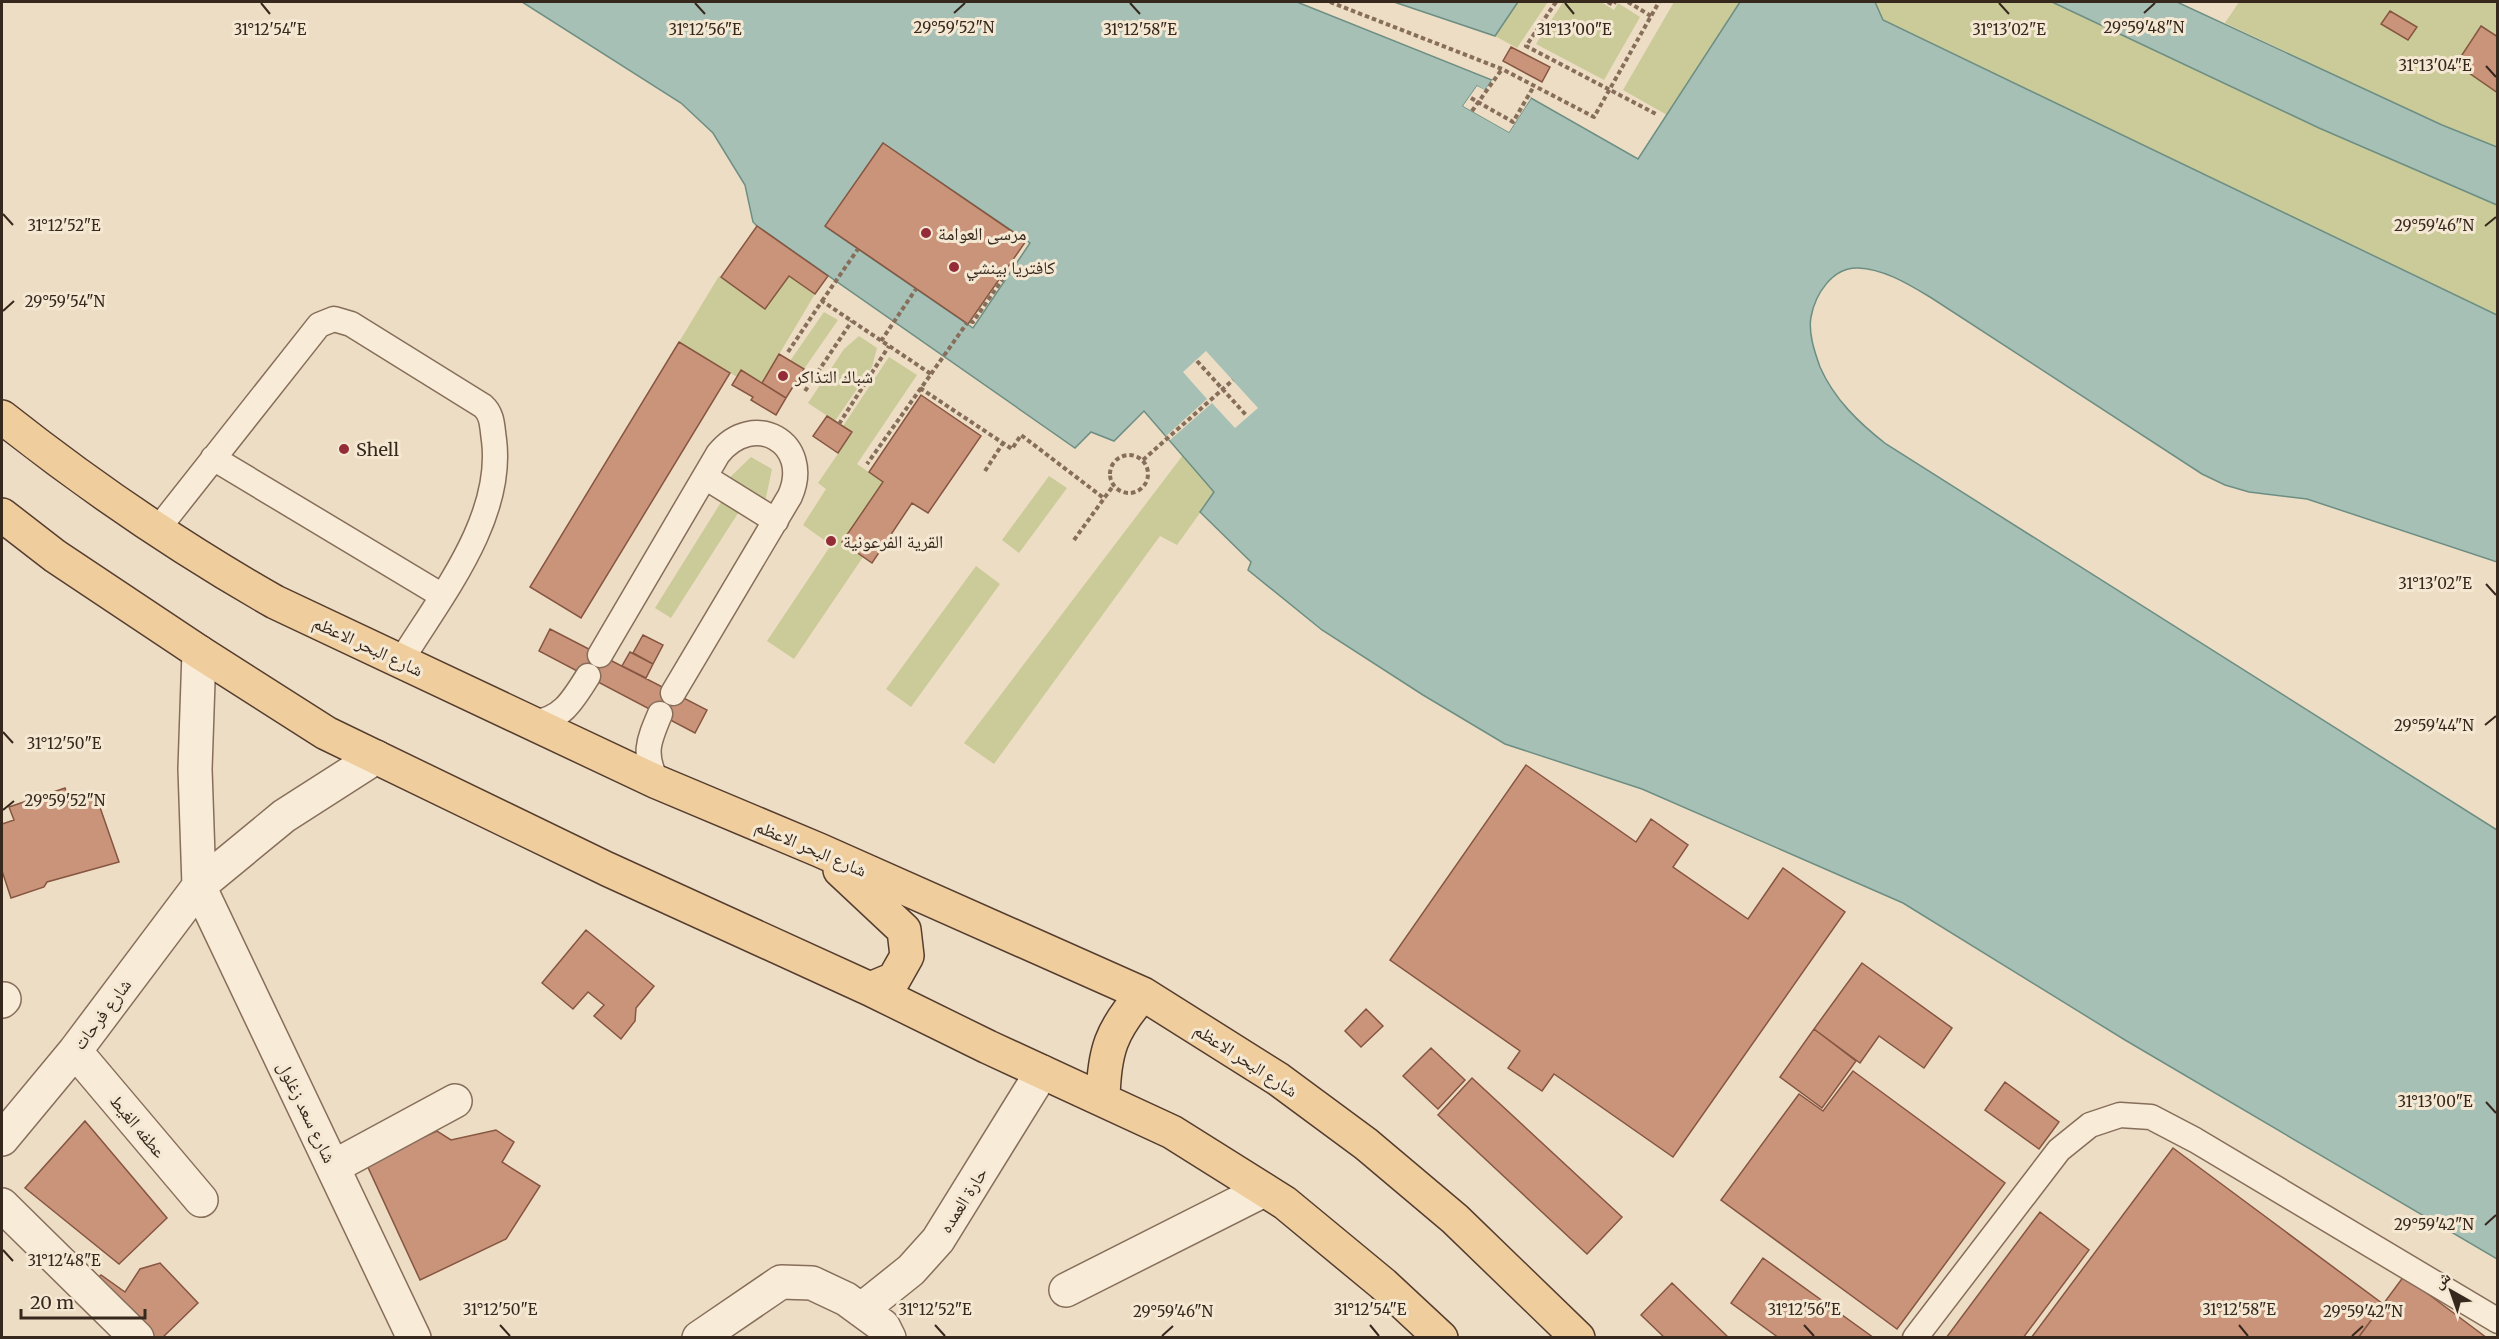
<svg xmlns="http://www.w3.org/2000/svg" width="2499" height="1339" font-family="Merriweather,'Noto Naskh Arabic',serif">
  <rect width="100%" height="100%" fill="#edddc4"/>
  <!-- green -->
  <path fill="#cacb98" d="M1518,2H1548L1517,48L1495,36Z
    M1563,2H1601L1614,10L1618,3L1640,17L1604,80L1536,44Z
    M1674,2H1740L1667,115L1623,90Z
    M1875,2H2052L2319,128L2497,205V315L1882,20Z
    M2239,2H2497V147L2442,125L2225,23Z
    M719,276L765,309L789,276L815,294L762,383L741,370L737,377L679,342Z
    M824,312L838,320L804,369L790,361Z
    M859,336L877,348L872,367L835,421L808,403L844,349Z
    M889,357L917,375L857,464L883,482L842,542L863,557L794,659L767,641L831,545L803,525L826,489L818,483L852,433L843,426Z
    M1183,455L1215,492L1177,545L1160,536L994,764L964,743Z
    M751,457L772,469L764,507L724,483Z
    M1049,476L1067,488L1019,553L1002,540Z
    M723,499L740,510L671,618L655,608Z
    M976,566L1000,584L911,707L886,689Z"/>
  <!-- water -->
  <path fill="#a6c0b6" stroke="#6d8e83" stroke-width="1.5" fill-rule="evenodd" d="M522,2H1297L1492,80L1485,91L1477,86L1463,106L1509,132L1531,98L1638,159L1740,2H1875L1883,20L2497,315V562L2307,499L2249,492L2225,485L2202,474L1930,297C1908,284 1884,269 1858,268C1832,267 1815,295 1811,317C1808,333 1815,353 1820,367C1834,399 1859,423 1886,444L2497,830V1259L2125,1040L1903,903L1642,789L1505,744L1423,695L1322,630L1248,570L1251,562L1200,512L1214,492L1144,411L1114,441L1091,432L1075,448L757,226L753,222L745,185L713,133L681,103ZM883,143L1030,243L973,328L826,227Z
    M1394,2H1518L1495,36Z
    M2052,2H2177L2442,125L2497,147V205L2319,128Z"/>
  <!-- pier -->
  <path fill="#edddc4" d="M1492,80L1495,81L1487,93L1478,90L1467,105L1508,128L1528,96L1531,98L1509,132L1463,106L1477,86L1485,90Z
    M1206,351L1258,408L1235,428L1212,403L1170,440L1166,436L1207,399L1183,372Z"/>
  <!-- building -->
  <path fill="#ca947b" stroke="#865641" stroke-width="1.5" d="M2390,11L2417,27L2408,40L2381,24Z
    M2481,26L2498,37V93L2456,64Z
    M1511,47L1550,67L1542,82L1503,61Z
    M883,143L1026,241L968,324L825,226Z
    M757,226L828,276L815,294L789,276L765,309L721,277Z
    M679,342L730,373L581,618L530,587Z
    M779,354L804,369L786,398L762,383Z
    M741,370L786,398L776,415L751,400L753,397L732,385Z
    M921,395L981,436L928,513L912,503L872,563L842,542L883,482L869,472Z
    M827,416L852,432L838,453L813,436Z
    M550,629L707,710L695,733L539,651Z
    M643,635L663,645L653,664L633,653Z
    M630,652L653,664L646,678L622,666Z
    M1526,765L1636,842L1651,819L1688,845L1673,867L1748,919L1783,868L1845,912L1673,1157L1554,1074L1542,1091L1508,1068L1520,1051L1390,960Z
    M65,788L69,801L95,793L119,862L47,882L44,887L11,898L2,871V824L14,820L9,807Z
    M586,930L654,986L636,1008L635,1021L621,1039L594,1016L604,1005L588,992L573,1009L542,983Z
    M1862,963L1952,1028L1924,1068L1879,1036L1860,1063L1814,1029Z
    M1366,1009L1383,1026L1361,1047L1345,1031Z
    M1814,1029L1856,1061L1822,1108L1780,1077Z
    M1431,1048L1465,1080L1438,1109L1403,1076Z
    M1853,1071L2005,1183L1897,1329L1721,1200L1799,1094L1823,1111Z
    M1472,1078L1622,1217L1587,1254L1438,1115Z
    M2005,1082L2059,1122L2039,1149L1985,1110Z
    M85,1121L167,1218L119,1264L25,1188Z
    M496,1130L514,1142L502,1162L540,1186L506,1239L420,1280L366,1163L437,1131L451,1140Z
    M2173,1148L2383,1304L2358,1338H2031Z
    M2040,1212L2089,1250L2023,1338H1946Z
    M1763,1258L1874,1338H1779L1731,1303Z
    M160,1263L198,1303L162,1338H145L90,1285L101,1275L125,1292L140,1269Z
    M2404,1276L2487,1338H2358Z
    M1672,1283L1729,1338H1665L1641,1315Z"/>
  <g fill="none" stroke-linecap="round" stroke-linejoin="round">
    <defs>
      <path id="lane" d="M213,458L441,595
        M705,477L776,521
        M157,530L319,325L334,319L351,324L483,406C493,415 492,427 494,440C504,519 440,597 401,661
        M600,655L718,454C754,409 813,443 790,496L673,693
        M532,723C562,720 573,700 588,676
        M657,782C643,754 648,742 660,714
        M1915,1338L2059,1150L2090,1125L2120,1115L2151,1117L2195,1140L2498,1321"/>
      <path id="street" d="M199,652L195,769L199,886L414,1338
        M2,1001L4,999
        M75,1051L201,1200
        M2,1139L75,1051L199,886L284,816L376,757
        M333,1167L455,1101
        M2,1205L137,1338
        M1066,1290L1264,1190
        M861,1310L911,1270L938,1240L1042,1072
        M699,1338L781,1282L812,1283L846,1299L883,1326L889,1338"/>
      <path id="primary" d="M2,417C88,485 180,548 275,602L657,782L819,850L1143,994L1278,1079L1366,1144L1455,1219L1578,1338
        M2,515L55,556L199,652L326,733L607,869L870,989L988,1047L1172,1132L1285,1203L1383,1284L1441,1338
        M840,870L904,930L907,956L894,979L870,989
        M1103,1099C1104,1051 1111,1030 1143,994"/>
    </defs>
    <!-- lane casing -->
    <use href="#lane" stroke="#876e5b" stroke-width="27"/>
    <!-- street casing -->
    <use href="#street" stroke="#876e5b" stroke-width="36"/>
    <!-- primary casing -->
    <use href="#primary" stroke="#553d2f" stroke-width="36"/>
    <!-- path -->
    <path stroke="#876e5b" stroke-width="4" stroke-dasharray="4.5 3" stroke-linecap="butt" d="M1330,2L1502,69L1594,117L1659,2
      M1556,2L1526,46L1656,114
      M1608,2L1613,5L1615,2
      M1628,2L1651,16
      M2497,2H2498
      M1471,98L1513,122L1534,86
      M1472,111L1502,69
      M822,301L858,249
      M970,321L973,322L1004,277L1002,276
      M881,341L916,289
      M788,352L822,301L931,374L867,464
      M1197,361L1246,415
      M931,374L967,323
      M920,388L1012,449L1021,435L1105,499
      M805,391L852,321
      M839,424L889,346
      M1110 474a19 19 0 1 1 38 0a19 19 0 1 1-38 0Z
      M1143,460L1233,380
      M985,471L1003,443
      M1074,540L1113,486"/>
    <!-- lane -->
    <use href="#lane" stroke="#f8ebd7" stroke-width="24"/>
    <!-- street -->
    <use href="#street" stroke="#f8ebd7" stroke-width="33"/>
    <!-- primary -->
    <use href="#primary" stroke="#efcd9d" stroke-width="33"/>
  </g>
  <!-- ticks -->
  <path fill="none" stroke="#37281e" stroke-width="2" d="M261,3L270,14M695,3L705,14M1130,3L1140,14M1565,3L1574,14M1999,3L2009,14M954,13L965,3M2144,13L2155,3M2486,66L2496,77M3,214L13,225M2485,226L2496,217M3,311L14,301M2486,584L2496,595M2485,725L2496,716M3,732L13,743M3,810L14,801M2486,1102L2496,1113M2485,1225L2496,1215M3,1250L13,1261M500,1325L510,1336M935,1325L945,1336M1370,1325L1379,1336M1804,1325L1814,1336M2239,1325L2248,1336M1162,1336L1173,1326M2352,1336L2363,1326"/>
  <!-- markers -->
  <g fill="#942c37" stroke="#f5e8d3" stroke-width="2">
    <circle cx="926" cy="233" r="6"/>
    <circle cx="954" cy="267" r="6"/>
    <circle cx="783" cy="376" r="6"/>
    <circle cx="344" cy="449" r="6"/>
    <circle cx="831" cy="541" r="6"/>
  </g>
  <g text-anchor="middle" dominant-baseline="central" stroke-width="6" stroke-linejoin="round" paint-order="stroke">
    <!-- poi labels -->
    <g font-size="18" fill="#37281e" stroke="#f5e8d3" text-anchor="start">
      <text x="938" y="233">مرسى العوامة</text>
      <text x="966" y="267">كافتريا بينشي</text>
      <text x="795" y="376">شباك التذاكر</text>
      <text x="356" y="449">Shell</text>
      <text x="843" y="541">القرية الفرعونية</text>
    </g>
    <!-- street labels -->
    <g font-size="18" fill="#37281e" stroke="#f5e8d3">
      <text transform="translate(368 646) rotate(25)">شارع البحر الاعظم</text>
      <text transform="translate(811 848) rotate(23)">شارع البحر الاعظم</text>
      <text transform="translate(102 1014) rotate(-53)">شارع فرحات</text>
      <text transform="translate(1246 1060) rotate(33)">شارع البحر الاعظم</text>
      <text transform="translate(307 1112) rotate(64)">شارع سعد زغلول</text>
      <text transform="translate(138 1126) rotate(50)">عطفه الغيط</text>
      <text transform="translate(963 1200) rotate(-58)">حارة العمده</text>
    </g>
  </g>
  <g font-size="15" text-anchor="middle" fill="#37281e" stroke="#f5e8d3" stroke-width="6" stroke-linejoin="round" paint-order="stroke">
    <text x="954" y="33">29°59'52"N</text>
    <text x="2144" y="33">29°59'48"N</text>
    <text x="1140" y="35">31°12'58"E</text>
    <text x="1574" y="35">31°13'00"E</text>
    <text x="270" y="35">31°12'54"E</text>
    <text x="705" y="35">31°12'56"E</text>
    <text x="2009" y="35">31°13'02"E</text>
    <text x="2435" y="71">31°13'04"E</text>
    <text x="64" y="231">31°12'52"E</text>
    <text x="2434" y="231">29°59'46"N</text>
    <text x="65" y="307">29°59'54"N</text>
    <text x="2435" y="589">31°13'02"E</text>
    <text x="2434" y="731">29°59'44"N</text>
    <text x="64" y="749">31°12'50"E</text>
    <text x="65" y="806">29°59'52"N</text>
    <text x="2435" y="1107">31°13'00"E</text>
    <text x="2434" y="1230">29°59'42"N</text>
    <text x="64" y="1266">31°12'48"E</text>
    <text x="500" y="1315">31°12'50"E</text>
    <text x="935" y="1315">31°12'52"E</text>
    <text x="1370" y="1315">31°12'54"E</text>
    <text x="1804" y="1315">31°12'56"E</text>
    <text x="2239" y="1315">31°12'58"E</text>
    <text x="1173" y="1317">29°59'46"N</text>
    <text x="2363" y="1317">29°59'42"N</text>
  </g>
  <!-- border -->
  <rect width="2499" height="1339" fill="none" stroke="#37281e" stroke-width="6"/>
  <!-- north arrow -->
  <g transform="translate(2451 1291) rotate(320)" stroke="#f5e8d3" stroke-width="4.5" paint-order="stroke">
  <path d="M0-4.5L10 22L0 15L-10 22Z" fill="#37281e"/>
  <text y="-9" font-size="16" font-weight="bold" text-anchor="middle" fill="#37281e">ش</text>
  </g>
  <!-- scale -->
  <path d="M21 1309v9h124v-9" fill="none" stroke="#37281e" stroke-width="3"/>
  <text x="30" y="1309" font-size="18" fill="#37281e" stroke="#f5e8d3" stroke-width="4.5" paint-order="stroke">20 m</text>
</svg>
